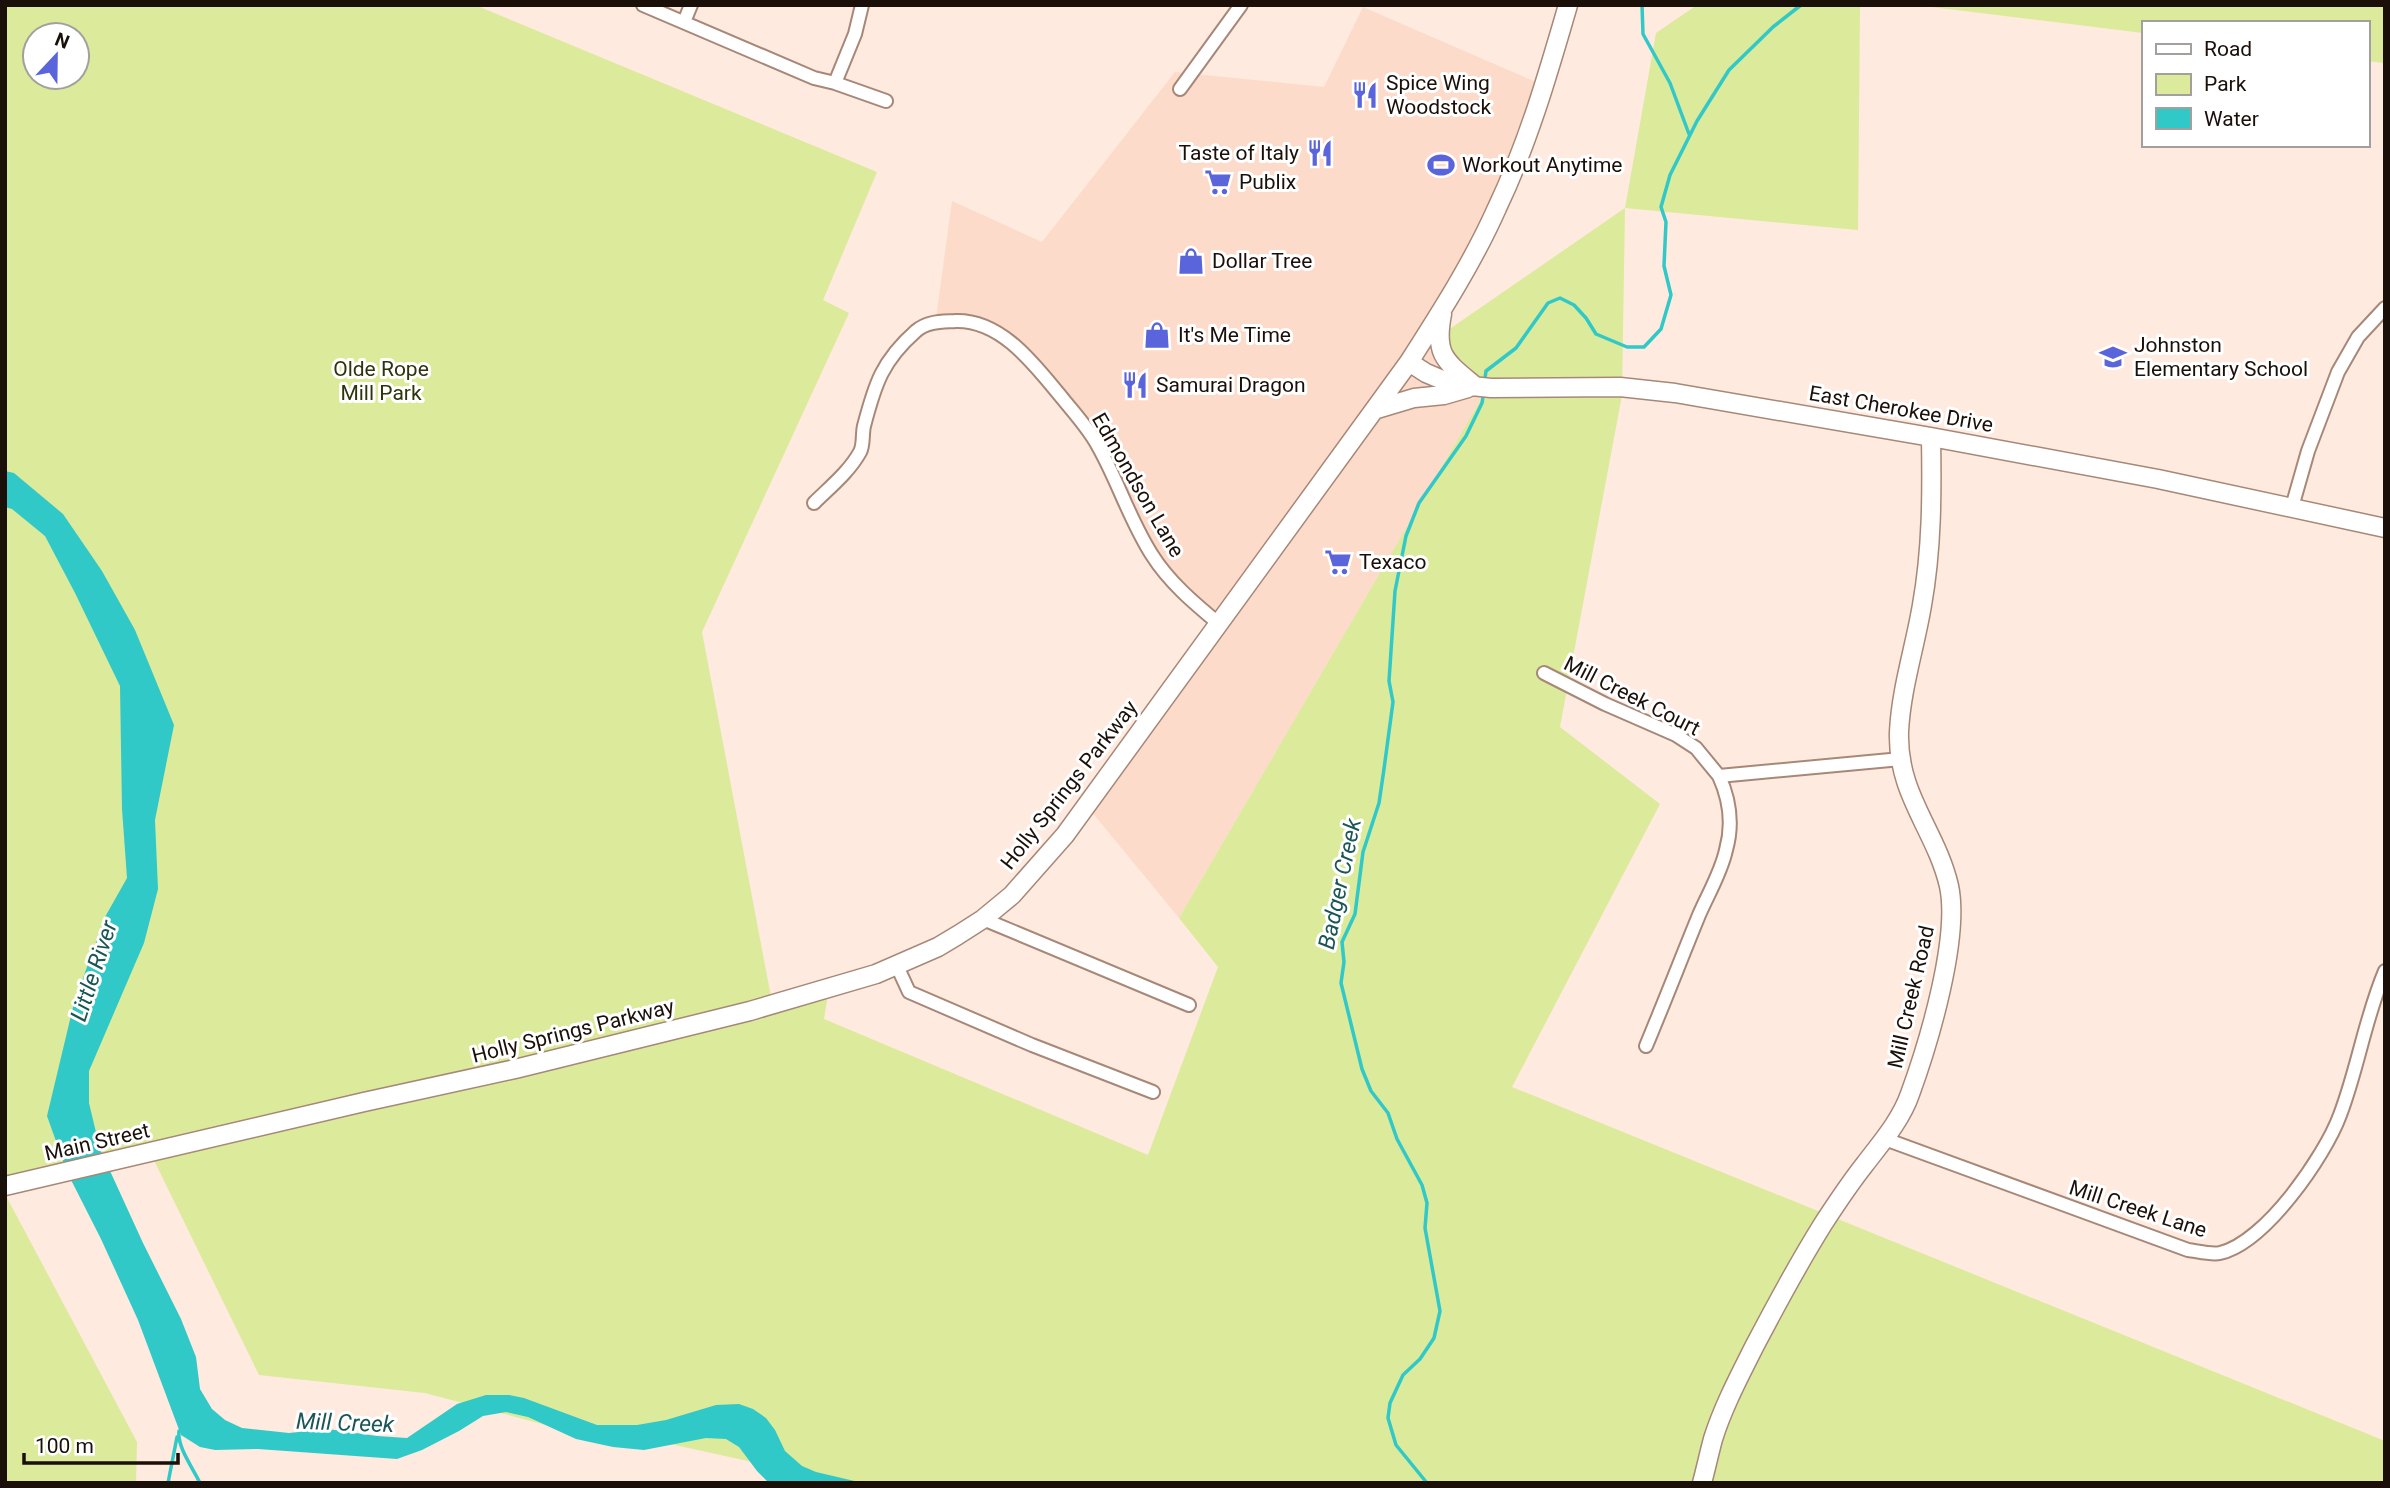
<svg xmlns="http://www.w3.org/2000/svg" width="2390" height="1488" font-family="Roboto,sans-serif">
  <rect width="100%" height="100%" fill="#feeadf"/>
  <!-- built -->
  <path fill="#fcdbca" d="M1363,7L1543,85L1431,329L1484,394L1179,918L1091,811L1219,631L1188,603L1134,515L1064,395L1000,331L971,316L936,318L952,201L1042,242L1175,72L1324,87Z"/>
  <!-- green -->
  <path fill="#dcea9c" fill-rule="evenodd" d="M5,5H475L877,172L823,300L849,313L702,632L771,997L828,994L824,1019L1148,1155L1218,967L1179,918L1484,394L1438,337L1625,208L1656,33L1697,5H1860L1858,230L1625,208L1622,395L1560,727L1660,804L1512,1087L2385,1441V1483H781L771,1466L661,1442L636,1449L425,1393L259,1375L148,1148L5,1179ZM35,35H77V77H35Z
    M1915,5H2385V61L2384,63L2367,61V23H2143V33Z
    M5,1194L137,1442L136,1483H5Z"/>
  <!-- water -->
  <path fill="#31c8c8" d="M5,471L14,473L63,514L102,571L135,630L174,725L155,820L158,889L144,943L89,1071V1103L100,1149L143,1243L181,1319L196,1357L200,1389L212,1409L225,1420L242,1428L289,1433L328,1429L377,1436L407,1438L457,1404L486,1395H509L524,1398L597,1425H637L666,1420L716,1405L739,1404L753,1409L766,1418L775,1430L785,1451L802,1466L816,1472L863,1483H769L757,1471L739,1447L726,1439L706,1438L644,1450L613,1447L576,1439L528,1417L506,1412L483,1416L459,1431L422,1450L397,1459L258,1449L215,1450L200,1447L181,1435L138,1320L101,1239L67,1172L47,1116L74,1003L105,917L127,878L122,809L120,686L75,593L45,536L12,509L5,507Z"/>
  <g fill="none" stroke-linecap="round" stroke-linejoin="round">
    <!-- stream -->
    <path stroke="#31c8c8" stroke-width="3.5" d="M1642,5L1643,34L1670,83L1689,134
      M1485,378L1486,371L1516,348L1548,303L1560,298L1574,305L1586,318L1596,334L1627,347H1644L1661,329L1671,295L1664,266L1666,222L1661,207L1670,175L1697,121L1729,70L1773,27L1801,5
      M179,1431C177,1447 193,1468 200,1483
      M168,1483L177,1437
      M1427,1483L1396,1445L1388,1418L1390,1403L1403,1375L1420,1359L1434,1338L1440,1311L1425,1228L1427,1203L1422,1185L1397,1139L1388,1113L1371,1091L1362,1069L1341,983L1344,962L1342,942L1355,914L1363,852L1379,803L1384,769L1393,702L1389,681L1395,591L1406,536L1419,503L1466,436L1482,403L1483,397"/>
    <defs>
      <path id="street" d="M643,5L814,78L835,83L855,34L862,5
        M684,22L691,5
        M835,83L886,101
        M1180,89L1241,5
        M814,503C829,488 849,472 860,452C864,445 862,434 864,426C875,384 882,361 916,331C928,321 941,322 956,321C1003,320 1036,367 1063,399C1075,414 1089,429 1098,446C1118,481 1130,521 1152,555C1169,582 1194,603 1218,623
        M2292,507L2308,451L2338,372L2358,337L2385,308
        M1544,673L1605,704L1676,735L1696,748L1719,776L1901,759
        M983,919L1189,1005
        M897,966L909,992L1032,1045L1153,1092
        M1646,1046C1664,1003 1681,959 1699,915C1708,894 1721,873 1726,850C1733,825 1730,800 1719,776
        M1885,1139L2188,1250C2197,1251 2211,1255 2220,1253C2265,1243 2325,1156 2340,1115C2358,1068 2365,1018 2385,971"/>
      <path id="secondary" d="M1442,314C1434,355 1445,361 1475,386
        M1409,362L1426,373L1452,384L1491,388L1620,387L1675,393L1931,437L2158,479L2385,528
        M1374,410L1414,398L1444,395L1468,388
        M5,1186L364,1102L515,1069L750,1011L876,974L938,947L958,935L983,919L1012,895L1065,835L1409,362C1441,312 1473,262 1497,208C1528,143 1548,74 1568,5
        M1702,1483C1706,1468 1709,1454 1713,1439C1723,1407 1739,1377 1754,1347C1776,1305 1798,1264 1823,1224C1836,1204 1850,1183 1865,1164C1881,1143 1901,1120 1910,1094C1929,1042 1960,938 1949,886C1936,830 1897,795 1899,732C1901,689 1915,647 1922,605C1932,549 1932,493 1931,437"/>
    </defs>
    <!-- street casing -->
    <use href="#street" stroke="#a78878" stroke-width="16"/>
    <!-- secondary casing -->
    <use href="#secondary" stroke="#a78878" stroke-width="21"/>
    <!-- street -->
    <use href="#street" stroke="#fff" stroke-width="12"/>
    <!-- secondary -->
    <use href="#secondary" stroke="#fff" stroke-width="18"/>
  </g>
  <!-- icons -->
  <defs>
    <symbol id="restaurant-bare" viewBox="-9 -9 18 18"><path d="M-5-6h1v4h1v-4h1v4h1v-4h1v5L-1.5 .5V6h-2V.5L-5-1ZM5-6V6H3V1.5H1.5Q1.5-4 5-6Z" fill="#5a64db" stroke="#fff" stroke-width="2.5" paint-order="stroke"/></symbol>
    <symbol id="stadium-bare" viewBox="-9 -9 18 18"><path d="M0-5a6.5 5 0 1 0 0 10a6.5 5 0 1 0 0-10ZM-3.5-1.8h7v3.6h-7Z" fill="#5a64db" stroke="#fff" stroke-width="2.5" paint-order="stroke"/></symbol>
    <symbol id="supermarket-bare" viewBox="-9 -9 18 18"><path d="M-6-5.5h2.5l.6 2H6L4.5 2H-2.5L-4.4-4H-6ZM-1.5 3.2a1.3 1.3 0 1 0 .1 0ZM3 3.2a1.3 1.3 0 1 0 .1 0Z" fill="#5a64db" stroke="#fff" stroke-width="2.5" paint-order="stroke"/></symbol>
    <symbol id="shop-bare" viewBox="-9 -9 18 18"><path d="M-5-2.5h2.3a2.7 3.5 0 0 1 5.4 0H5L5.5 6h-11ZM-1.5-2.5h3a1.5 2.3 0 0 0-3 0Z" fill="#5a64db" stroke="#fff" stroke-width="2.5" paint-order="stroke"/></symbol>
    <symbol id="school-bare" viewBox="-9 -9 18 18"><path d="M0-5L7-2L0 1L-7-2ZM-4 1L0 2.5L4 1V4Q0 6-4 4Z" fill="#5a64db" stroke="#fff" stroke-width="2.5" paint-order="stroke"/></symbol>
  </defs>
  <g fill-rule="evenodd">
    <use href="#restaurant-bare" x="1346" y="76" width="38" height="38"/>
    <use href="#restaurant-bare" x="1301" y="134" width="38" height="38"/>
    <use href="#stadium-bare" x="1422" y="146" width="38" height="38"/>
    <use href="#supermarket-bare" x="1199" y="163" width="38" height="38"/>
    <use href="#shop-bare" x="1172" y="242" width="38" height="38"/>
    <use href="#shop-bare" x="1138" y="316" width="38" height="38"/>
    <use href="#school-bare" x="2094" y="338" width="38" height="38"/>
    <use href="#restaurant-bare" x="1116" y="366" width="38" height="38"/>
    <use href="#supermarket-bare" x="1319" y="543" width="38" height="38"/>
  </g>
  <g text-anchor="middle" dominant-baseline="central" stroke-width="6" stroke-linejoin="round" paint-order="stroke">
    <!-- poi labels -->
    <g font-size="21" fill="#1a0f09" stroke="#fff" text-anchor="start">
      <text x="1386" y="83">Spice Wing<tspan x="1386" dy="24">Woodstock</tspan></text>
      <text x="1299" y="153" text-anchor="end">Taste of Italy</text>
      <text x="1462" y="165">Workout Anytime</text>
      <text x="1239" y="182">Publix</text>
      <text x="1212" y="261">Dollar Tree</text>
      <text x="1178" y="335">It's Me Time</text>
      <text x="2134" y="345">Johnston<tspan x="2134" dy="24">Elementary School</tspan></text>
      <text x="1156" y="385">Samurai Dragon</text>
      <text x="1359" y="562">Texaco</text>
    </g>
    <!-- park labels -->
    <g font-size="21" fill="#2f340c" stroke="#fff">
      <text x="381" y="369">Olde Rope<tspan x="381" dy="24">Mill Park</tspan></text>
    </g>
    <!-- street labels -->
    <g font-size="21" fill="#1a0f09" stroke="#fff">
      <text transform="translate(1901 409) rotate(10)">East Cherokee Drive</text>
      <text transform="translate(1138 485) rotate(60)">Edmondson Lane</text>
      <text transform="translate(1632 696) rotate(27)">Mill Creek Court</text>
      <text transform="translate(1069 785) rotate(-52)">Holly Springs Parkway</text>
      <text transform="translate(1911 997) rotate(-77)">Mill Creek Road</text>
      <text transform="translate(573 1031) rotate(-14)">Holly Springs Parkway</text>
      <text transform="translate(97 1142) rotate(-13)">Main Street</text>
      <text transform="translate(2138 1209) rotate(18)">Mill Creek Lane</text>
    </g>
    <!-- water labels -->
    <g font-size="23" font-style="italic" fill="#1b5656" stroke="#fff">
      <text transform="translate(1340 884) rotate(-78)">Badger Creek</text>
      <text transform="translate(94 971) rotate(-72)">Little River</text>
      <text transform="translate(345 1423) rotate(2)">Mill Creek</text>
    </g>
  </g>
  <!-- border -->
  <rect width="2390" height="1488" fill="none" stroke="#1a0f09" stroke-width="14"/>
  <!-- legend -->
  <rect x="2142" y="21" width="228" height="126" fill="#ffffff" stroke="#a39f9d" stroke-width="2"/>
  <rect x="2156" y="44" width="35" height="10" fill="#ffffff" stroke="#a39f9d" stroke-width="2"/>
  <text x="2204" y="56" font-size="21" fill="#1a0f09">Road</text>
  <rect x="2156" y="74" width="35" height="21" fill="#dcea9c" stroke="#a39f9d" stroke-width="2"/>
  <text x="2204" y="91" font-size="21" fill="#1a0f09">Park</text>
  <rect x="2156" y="108" width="35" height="21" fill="#31c8c8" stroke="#a39f9d" stroke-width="2"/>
  <text x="2204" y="126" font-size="21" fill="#1a0f09">Water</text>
  <!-- north arrow -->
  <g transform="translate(56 56) rotate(22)"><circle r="33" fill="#ffffff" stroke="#a39f9d" stroke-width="2"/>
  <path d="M0-5L12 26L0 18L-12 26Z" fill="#5a64db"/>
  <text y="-10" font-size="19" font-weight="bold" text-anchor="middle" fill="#1a0f09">N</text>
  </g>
  <!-- scale -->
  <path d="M24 1453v10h154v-10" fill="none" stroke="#1a0f09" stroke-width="3.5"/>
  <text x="35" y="1453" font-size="21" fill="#1a0f09" stroke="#ffffff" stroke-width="5" paint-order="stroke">100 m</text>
</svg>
